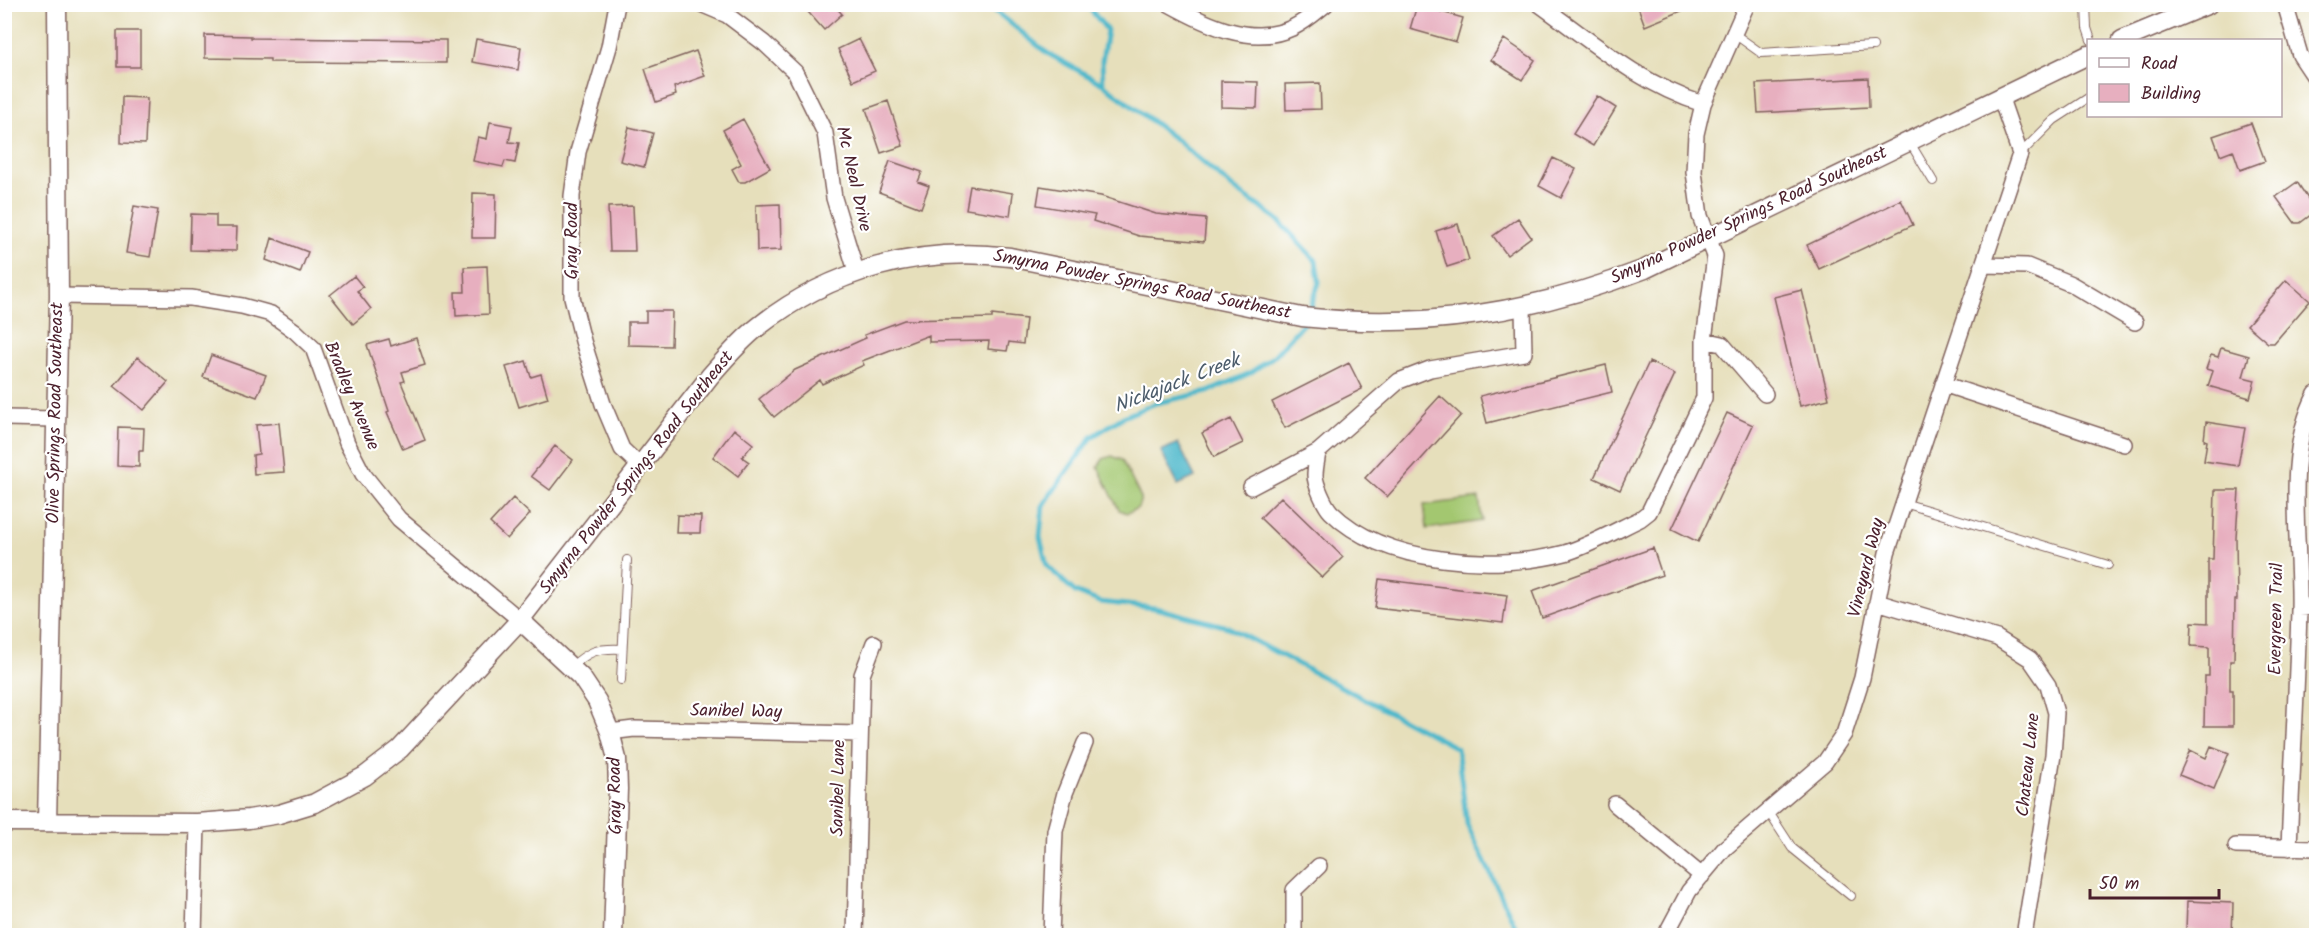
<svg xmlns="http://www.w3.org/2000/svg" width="2321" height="940" font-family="Kalam,sans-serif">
  <rect width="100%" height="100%" fill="#fff"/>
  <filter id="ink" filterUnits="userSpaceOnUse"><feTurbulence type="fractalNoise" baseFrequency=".0167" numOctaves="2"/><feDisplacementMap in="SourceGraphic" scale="12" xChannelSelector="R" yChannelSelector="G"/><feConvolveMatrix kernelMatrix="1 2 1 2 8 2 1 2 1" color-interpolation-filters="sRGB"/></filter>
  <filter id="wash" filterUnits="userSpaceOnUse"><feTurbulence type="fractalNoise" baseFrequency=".008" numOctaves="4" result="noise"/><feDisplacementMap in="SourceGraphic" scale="24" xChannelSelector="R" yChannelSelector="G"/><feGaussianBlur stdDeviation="1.35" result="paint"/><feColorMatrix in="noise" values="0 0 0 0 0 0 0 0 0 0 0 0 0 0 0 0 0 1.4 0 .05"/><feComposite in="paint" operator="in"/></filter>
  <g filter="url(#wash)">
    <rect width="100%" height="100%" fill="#e6dfbb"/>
    <!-- green -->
    <path fill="#a3c770" stroke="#76734e" stroke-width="1.5" d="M1112,456L1122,460L1141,498L1138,508L1127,513L1119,510L1098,467L1103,459Z
      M1479,498L1482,521L1427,529L1424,505Z"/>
    <!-- water -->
    <path fill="#4eb8cb" stroke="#4c6c7b" stroke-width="1.5" d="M1178,443L1195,477L1178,485L1161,451Z"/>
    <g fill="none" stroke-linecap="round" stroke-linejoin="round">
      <!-- stream -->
      <path stroke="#4eb8cb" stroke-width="5" d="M987,4L1047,53L1103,84L1178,141L1233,188L1277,219L1316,261L1319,282L1307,319L1274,356L1250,373L1208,392L1156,403L1123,417L1092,437L1043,505L1040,537L1047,566L1075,592L1100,602L1155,608L1228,627L1457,748L1467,824L1520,936
        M1086,4L1107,30L1102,61L1103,84"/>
    </g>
    <g id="blocks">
      <!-- building -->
      <path fill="#e7afbf" d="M801,4H833L842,14L824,30Z
        M1637,4H1696V5L1645,26Z
        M1417,5L1463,18L1456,42L1410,29Z
        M117,31H140V67H117Z
        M205,35L251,36V38L446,40V63L270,62V59L205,58Z
        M476,39L521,47L518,70L472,62Z
        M859,39L875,71L853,81L838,49Z
        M1504,39L1535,60L1522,80L1491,60Z
        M696,51L705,76L674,87L676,95L656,102L645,69Z
        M1868,78L1869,107L1758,113L1756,84Z
        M1221,81L1258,82L1257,108L1221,107Z
        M1320,83L1321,109L1286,110L1285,84Z
        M1597,96L1616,108L1593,146L1573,134Z
        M122,97L147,98L145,144L121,143Z
        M888,101L903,146L881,153L866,109Z
        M743,119L770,168L745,182H739L732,169L741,164L723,130Z
        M490,122L512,126L509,142L519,143L515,163L505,161L503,167L473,161L478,137L487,139Z
        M2251,123L2265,161L2240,170L2233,150L2220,155L2213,136Z
        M629,127L653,133L644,167L620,161Z
        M1553,158L1576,169L1561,198L1539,186Z
        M890,161L922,172L918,182L929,186L921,208L879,192Z
        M2297,182L2316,211L2300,223H2295L2276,197Z
        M970,186L1013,193L1010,216L966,209Z
        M1040,186L1101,196L1156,214L1206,219L1204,242L1139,236L1093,221L1095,215L1037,205Z
        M473,193L496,194L495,238H472Z
        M1901,200L1913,225L1819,269L1807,245Z
        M780,204L781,250L757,251L756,205Z
        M134,206L158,210L150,257L126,253Z
        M633,206L635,251H610L608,207Z
        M191,214L216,215V227H237L236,251L190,250Z
        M1518,218L1531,237L1507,255L1493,236Z
        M1458,224L1469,260L1447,267L1436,231Z
        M272,238L308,252L300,273L266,260Z
        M487,266L489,314L456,316L455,292H465L464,267Z
        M354,276L363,287L357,291L371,309L353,324L330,295Z
        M2286,280L2310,301L2274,343H2268L2247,325Z
        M1802,290L1829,399L1800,406L1774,297Z
        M646,311H672L671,346L628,345V322H646Z
        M992,315L1026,319L1023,344L1009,342L1007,351L988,349L989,341L929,342V335L862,361L864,365L822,384L820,380L774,417L759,399L795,370L866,338L864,335L904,320L992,318Z
        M416,338L425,365L402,372L405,381L401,382L425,440L403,449L387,412L389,411L367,345L389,339L391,346Z
        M2221,348L2249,356L2243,377L2255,380L2250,398L2208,386L2213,371L2206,369L2211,355L2218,357Z
        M211,355L266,375L257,397L203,377Z
        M138,357L168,382L144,410L114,386Z
        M526,361L531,377L541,374L548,398L519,407L506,367Z
        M1649,362L1675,374L1620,490L1594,478Z
        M1349,363L1362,389L1285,428L1272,402Z
        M1606,365L1612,392L1487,423L1480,396Z
        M1440,396L1461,415L1387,497L1365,478Z
        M1727,413L1753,425L1698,542L1672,529Z
        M1231,419L1243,443L1214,457L1202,433Z
        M2206,422L2245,428L2238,466L2204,461L2207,441L2204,440Z
        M279,423L284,472L254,474L253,455L259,454L256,425Z
        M118,427L144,428L143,451H139V467L117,466Z
        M734,429L753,444L742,457L749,462L738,476L713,457Z
        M555,446L573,460L550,490L531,476Z
        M2215,490H2239L2236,538L2237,600H2235L2234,661H2230V690H2233V726H2204L2205,676H2209V647L2191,646L2192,622L2208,623V559H2213Z
        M1281,497L1343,557L1322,578L1260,518Z
        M513,498L530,514L507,539L490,523Z
        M677,515L701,516L700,533H676Z
        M1653,548L1662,575L1542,618L1532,591Z
        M1379,579L1507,595L1503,623L1375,608Z
        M2211,746L2229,753L2214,789L2179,775L2190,750L2206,758Z
        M2187,901L2233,903L2232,936H2206V931L2186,930Z"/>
    </g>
  </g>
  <g filter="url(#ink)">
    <use href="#blocks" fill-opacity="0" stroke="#81625d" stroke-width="1.5"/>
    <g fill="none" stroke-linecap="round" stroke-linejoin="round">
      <defs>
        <path id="service" d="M2086,4L2087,28L2091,40
          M1733,33L1761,53L1873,46
          M1909,141L1933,181
          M2020,154L2054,120L2088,98
          M1904,503L2108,565
          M571,667C589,651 597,648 621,649
          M621,680L627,560
          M1768,811L1792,848L1851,896"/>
        <path id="minor" d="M617,4L609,47L578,152L572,196V297L583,341L603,404L622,449L641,467
          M701,4L727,15L764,43L795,72L825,133L834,198L856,271
          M1169,4C1205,24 1251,47 1292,28C1305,22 1315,13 1326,4
          M1539,4C1592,42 1640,84 1703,104
          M2285,4L2300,55L2316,79
          M1984,265L2027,266L2071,284L2135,322
          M59,296L191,298L242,306L271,314L295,331L313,348L347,443L363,474L399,519L520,620
          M1523,308L1524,353L1430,369L1399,381L1318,452C1317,460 1315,468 1315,475C1315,484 1325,506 1331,512C1384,565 1497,571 1565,553C1589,546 1617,530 1640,519L1649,512L1704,398V340L1715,256L1700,216L1694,172L1696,134L1703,104L1747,4
          M1704,340L1722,344L1765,394
          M1943,384L2124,444
          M4,418L56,419
          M1251,487L1318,452
          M1877,602L1997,638L2030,659L2048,685L2056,713L2053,755L2024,936
          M2299,608L2316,607
          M610,732L634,729L860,734
          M1615,804L1702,876
          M2236,846L2316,848
          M2289,848C2292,769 2297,689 2299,610C2301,542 2283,456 2316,394
          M194,936L197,823
          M855,936L862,675L874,643
          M1051,936L1055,831L1065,793L1085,743
          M1294,936V890L1319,866
          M1665,936L1689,891L1725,848L1825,762L1844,734L1862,678L1887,553L2020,154L2000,96"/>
        <path id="tertiary" d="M2122,40L2209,4
          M520,620L581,677L597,701L610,732L617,759L618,789L613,936
          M4,822L197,823L249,819L279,814L315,803L365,776L400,749L520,620L710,376C725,359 740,341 758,327C830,270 919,246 1010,257L1302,317C1424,330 1531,313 1645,269L2088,55
          M47,822L59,296L57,4"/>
      </defs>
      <!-- service casing -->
      <use href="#service" stroke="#81625d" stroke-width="10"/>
      <!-- minor casing -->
      <use href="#minor" stroke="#81625d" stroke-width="18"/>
      <!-- tertiary casing -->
      <use href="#tertiary" stroke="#81625d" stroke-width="21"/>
      <!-- service -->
      <use href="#service" stroke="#fff" stroke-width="8"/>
      <!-- minor -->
      <use href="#minor" stroke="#fff" stroke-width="15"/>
      <!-- tertiary -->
      <use href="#tertiary" stroke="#fff" stroke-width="18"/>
    </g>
  </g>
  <g text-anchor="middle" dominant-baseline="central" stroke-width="4.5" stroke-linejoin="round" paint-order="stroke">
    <!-- street labels -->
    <g font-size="18" fill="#4a1f2b" stroke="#fff">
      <text transform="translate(853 179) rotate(77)">Mc Neal Drive</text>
      <text transform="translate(1749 216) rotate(-25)">Smyrna Powder Springs Road Southeast</text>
      <text transform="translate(572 241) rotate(-90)">Gray Road</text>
      <text transform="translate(1142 285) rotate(11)">Smyrna Powder Springs Road Southeast</text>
      <text transform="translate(351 396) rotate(67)">Bradley Avenue</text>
      <text transform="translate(56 413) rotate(-89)">Olive Springs Road Southeast</text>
      <text transform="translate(637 473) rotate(-52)">Smyrna Powder Springs Road Southeast</text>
      <text transform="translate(1867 568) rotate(-76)">Vineyard Way</text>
      <text transform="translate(2277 619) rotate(-89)">Evergreen Trail</text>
      <text transform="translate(736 712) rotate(1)">Sanibel Way</text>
      <text transform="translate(2029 765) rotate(-84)">Chateau Lane</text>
      <text transform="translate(839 788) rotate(-89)">Sanibel Lane</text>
      <text transform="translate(616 796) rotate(-91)">Gray Road</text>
    </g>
    <!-- water labels -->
    <g font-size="20" font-style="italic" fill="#4c5c6b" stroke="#fff">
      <text transform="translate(1177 384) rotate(-21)">Nickajack Creek</text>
    </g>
  </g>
  <!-- margin -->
  <rect width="2321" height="940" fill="none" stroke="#fff" stroke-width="24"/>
  <!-- legend -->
  <rect x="2087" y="39" width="195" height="78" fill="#ffffff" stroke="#b7a5aa" stroke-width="1.5"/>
  <rect x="2099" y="58" width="30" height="9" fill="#ffffff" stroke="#b7a5aa" stroke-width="1.5"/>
  <text x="2141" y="69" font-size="18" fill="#4a1f2b">Road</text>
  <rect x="2099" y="84" width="30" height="18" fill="#e7afbf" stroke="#b7a5aa" stroke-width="1.5"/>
  <text x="2141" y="99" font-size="18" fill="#4a1f2b">Building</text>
  <!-- scale -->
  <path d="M2090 889v9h129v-9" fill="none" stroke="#4a1f2b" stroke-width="3"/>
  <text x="2099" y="889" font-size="18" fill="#4a1f2b" stroke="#ffffff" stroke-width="4.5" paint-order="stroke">50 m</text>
</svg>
